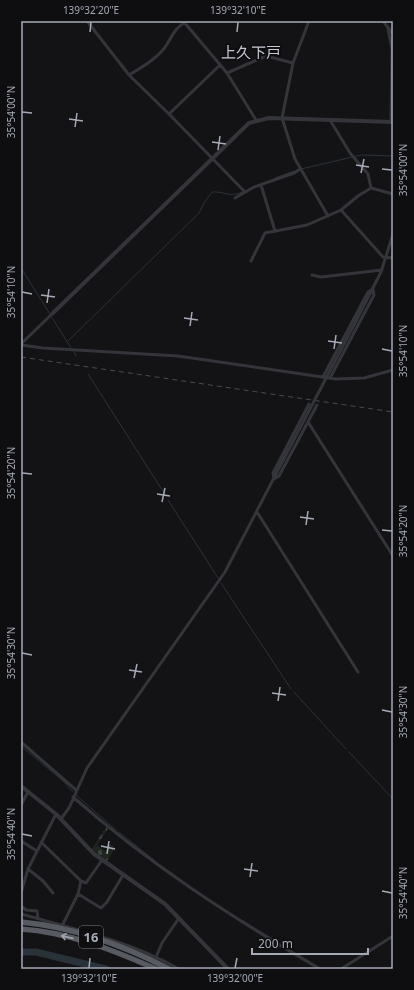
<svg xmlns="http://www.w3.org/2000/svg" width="414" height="990" font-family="'Noto Sans','Noto Sans JP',sans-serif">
  <defs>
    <pattern id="cemetery-stones" width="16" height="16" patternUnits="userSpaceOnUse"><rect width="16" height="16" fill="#1e251f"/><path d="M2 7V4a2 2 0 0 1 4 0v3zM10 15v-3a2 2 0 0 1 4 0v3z" fill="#3c423d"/></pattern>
  </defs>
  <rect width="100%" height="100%" fill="#131315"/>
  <!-- cemetery -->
  <path fill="url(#cemetery-stones)" d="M106,827L108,829L97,845L105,851L110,844L115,848L107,861L92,849Z"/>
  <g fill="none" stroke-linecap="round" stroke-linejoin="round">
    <!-- stream -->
    <path stroke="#2a3239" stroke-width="1" d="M301,169L361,155L393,156
      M275,178L294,171
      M21,268L50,314
      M51,316L71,348
      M68,341L199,213L204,203L212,192C223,191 231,198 242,192
      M74,351L76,356
      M88,374L166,496
      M168,500L218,578
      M221,583L291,689
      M294,692L346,749
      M21,746L63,781L73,792
      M349,752L393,799
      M77,796L116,830
      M119,832L155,861
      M243,921L271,938"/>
    <!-- river -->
    <path stroke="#2a3239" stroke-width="7" d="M21,952H36L106,969"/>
    <!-- minor -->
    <path stroke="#34353a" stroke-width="3" d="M87,21L129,75
      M188,21C172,28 172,40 162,51C153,61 141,68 129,75L169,114L220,65
      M309,21L293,63L282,118L295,159L328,216
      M383,21L393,34
      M184,22L227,73L256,120
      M388,29L392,49L391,121
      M227,73L266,56L293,63
      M169,114L245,192
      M330,120L350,153L368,174L371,188
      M261,185L275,231
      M235,198L254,187L294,173L300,169
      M341,210L358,196L371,188L393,194
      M251,261L265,233L307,225L341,210L383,257L393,258
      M312,275L321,277L382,270
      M356,321L381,272L393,234
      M21,344L53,313
      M21,345L43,348L178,356L336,379L364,378L393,370
      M323,377L368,292L373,289
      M330,378L374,295L373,289
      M309,404L273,473L274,479L279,476L317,405
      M308,422L393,556
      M257,512L358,672
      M21,742L76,790
      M73,797C149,864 233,918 320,969
      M21,805L28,792
      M61,819L69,808L87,768L225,572L289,449
      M21,841L37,851
      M41,842L81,881L86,883L102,860
      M28,869L43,881L53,893
      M21,893L28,869L56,814
      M78,894L101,908L107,902L123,875
      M21,906L26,910L37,911L38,918
      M21,914C75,929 129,941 179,969
      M63,924L78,894L81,881
      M156,957L162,943L179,918
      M341,969L393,936"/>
    <!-- tertiary -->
    <path stroke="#34353a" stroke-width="4" d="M53,313L249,123L269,118L393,122
      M21,786L56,814L94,854L165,904L228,969"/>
    <!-- trunk -->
    <path stroke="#585a62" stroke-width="5.5" d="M21,922C72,927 123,945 169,969
      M21,929C68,932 113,950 156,969"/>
    <!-- rail -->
    <path stroke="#494b51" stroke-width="1" stroke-dasharray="5 4" stroke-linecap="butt" d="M21,357L393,412"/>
    <!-- minor-bridge -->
    <path stroke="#34353a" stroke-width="3" d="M289,449L356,321"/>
  </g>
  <!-- one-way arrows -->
  <defs><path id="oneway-shaft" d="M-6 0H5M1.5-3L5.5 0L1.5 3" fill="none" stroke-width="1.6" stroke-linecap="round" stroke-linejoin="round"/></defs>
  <use stroke="#9da2ae" href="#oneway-shaft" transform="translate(67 937) rotate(-167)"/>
  <!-- ticks -->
  <path fill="none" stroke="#a5aab6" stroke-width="1.5" d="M90,32L91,22M237,32L238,22M22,112L32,113M69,119L83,121M75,127L77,113M212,142L226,144M218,150L220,136M356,165L369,167M382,169L392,170M361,173L364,159M22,292L32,294M41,295L55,297M47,303L49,289M184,318L198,320M190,326L192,312M328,341L342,343M334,349L336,335M382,349L392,351M22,473L32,474M157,494L170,496M162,502L165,488M300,517L314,519M306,525L308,511M382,530L392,531M22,653L32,655M129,670L142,672M134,678L137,664M272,693L286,695M278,701L280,687M382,710L392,712M22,834L32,836M101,846L115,849M107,854L109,841M244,869L258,871M250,877L252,863M382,891L392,893M89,968L90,958M235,968L237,958"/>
  <g text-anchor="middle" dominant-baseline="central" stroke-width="4" stroke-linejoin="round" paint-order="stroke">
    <!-- shield labels -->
    <rect fill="#0e0e10" stroke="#787b84" stroke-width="1" x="79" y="926" width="24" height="22" rx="3"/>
    <g font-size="13" font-weight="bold" fill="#a5aab6">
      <text x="91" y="937">16</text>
    </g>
    <!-- neighbourhood labels -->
    <g font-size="15" fill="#c6c9d2" stroke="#0e0e10">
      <text x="251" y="52">上久下戸</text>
    </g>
  </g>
  <!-- border -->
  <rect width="414" height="990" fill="none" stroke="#0e0e10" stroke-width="44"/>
  <!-- scale -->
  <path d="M252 948v6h116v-6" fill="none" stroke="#a5aab6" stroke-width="2"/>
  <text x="258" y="948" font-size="12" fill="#a5aab6" stroke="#0e0e10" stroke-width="3" paint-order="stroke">200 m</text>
  <rect x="22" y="22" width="370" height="946" fill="none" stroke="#a5aab6" stroke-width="1.5"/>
  <g font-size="10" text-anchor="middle" fill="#a5aab6">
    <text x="91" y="14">139°32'20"E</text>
    <text x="238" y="14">139°32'10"E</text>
    <text transform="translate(11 112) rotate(-90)" y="4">35°54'00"N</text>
    <text transform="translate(403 170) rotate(-90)" y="4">35°54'00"N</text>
    <text transform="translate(11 292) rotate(-90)" y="4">35°54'10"N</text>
    <text transform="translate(403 351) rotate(-90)" y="4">35°54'10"N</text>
    <text transform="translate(11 473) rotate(-90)" y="4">35°54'20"N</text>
    <text transform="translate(403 531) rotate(-90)" y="4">35°54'20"N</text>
    <text transform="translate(11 653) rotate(-90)" y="4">35°54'30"N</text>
    <text transform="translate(403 712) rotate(-90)" y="4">35°54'30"N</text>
    <text transform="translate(11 834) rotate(-90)" y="4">35°54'40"N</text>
    <text transform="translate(403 893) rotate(-90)" y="4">35°54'40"N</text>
    <text x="89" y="982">139°32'10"E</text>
    <text x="235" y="982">139°32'00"E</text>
  </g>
</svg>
